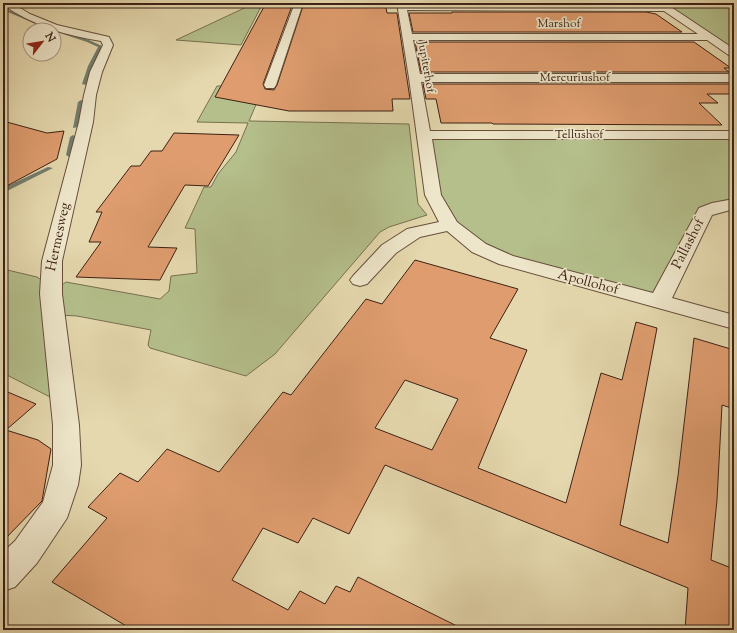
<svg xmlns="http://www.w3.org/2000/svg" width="737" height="633" font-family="'Sorts Mill Goudy',serif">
  <rect width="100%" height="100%" fill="#e5d8ae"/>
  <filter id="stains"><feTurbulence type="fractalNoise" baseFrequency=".005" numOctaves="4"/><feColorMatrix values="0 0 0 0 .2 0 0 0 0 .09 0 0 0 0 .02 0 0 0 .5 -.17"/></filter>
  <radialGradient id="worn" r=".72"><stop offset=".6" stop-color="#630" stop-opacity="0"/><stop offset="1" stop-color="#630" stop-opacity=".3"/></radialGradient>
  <!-- green -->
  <path fill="#b4bf8b" stroke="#787050" d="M255,3H263L241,45L176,40Z
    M664,3H734V49Z
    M217,86H264L249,121L409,124L418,204L427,215L389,227L380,232L275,354L246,376L150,348L148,345L151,330L77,316L59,315V287L66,282L160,299L169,291L171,276L197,273L195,229L185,228L204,187H211L218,174L236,152L248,123L197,122Z
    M430,136L734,138V200H725L700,208L651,296L512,258L479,244L453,223L439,195Z
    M3,269L37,277L43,281L52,398L3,373Z"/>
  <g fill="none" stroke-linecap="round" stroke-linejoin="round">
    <!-- stream -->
    <path fill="#727d6e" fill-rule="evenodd" d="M3,8L54,29L89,40L102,46L86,85L82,84L88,66L98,47L87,42L54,31V30H50L3,10Z
      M81,100L84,102L78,127L73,128L78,102Z
      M73,135L76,137L72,155L69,157L66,155L70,137Z
      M48,167L53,168L3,193V188Z"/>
  </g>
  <!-- building -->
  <path fill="#df9d6f" stroke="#3d2115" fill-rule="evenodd" d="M266,3H293L263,84L265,89L274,90L277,85L304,3H385L387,13H397L410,99H392L393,111H289L215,97Z
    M452,12H646L656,14L682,32H413L409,13H452Z
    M415,42H694L731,68H724L729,72H421Z
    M423,84H734V94H707L718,103H699L722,125L493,124L492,123H441L436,99H426Z
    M3,121L47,133L64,131L57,159L3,188Z
    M174,133L239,135L208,186L185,185L148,247L177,248L160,280L76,277L101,242H89L102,212H96L131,166H140L151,151H162Z
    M415,260L518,289L490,338L527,350L478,468L566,503L601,373L622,380L636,322L657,328L620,525L668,543L678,476L694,338L734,350V409L722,405L717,500L711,560L734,569V630H685L688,588L385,465L349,534L313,518L298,543L263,528L232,580L288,610L300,591L325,604L336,586L350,592L358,577L465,630H133L52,582L107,518L88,507L120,473L138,482L167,449L219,472L283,392L291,395L366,299L382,304ZM405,380L458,399L432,450L375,428Z
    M3,390L36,404L6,430L38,440L51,449L42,501L3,541Z"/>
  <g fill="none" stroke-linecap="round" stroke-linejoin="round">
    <defs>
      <path id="minor" d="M3,3H12L30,14L57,25L109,37L113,45L102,72L96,95L93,122L62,261V294L79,425L81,465L78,485L67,518L37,563L15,587L3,591V552L15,541L43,502L53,465V425L40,294L42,261L79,122L84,95L90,72L103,45L101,41C67,36 32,25 3,5Z
        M295,3H303L276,85L274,88H266L264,85Z
        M397,3H405L406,4L657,5L655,3H665L734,49V57L730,56L707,40H413L420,74H734V82H421L430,131H734V139H432L441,195L457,222L486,244L513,256L653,293L699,208L712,203L734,199V209L712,215L672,298L734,315V329L499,264L472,252L447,231L420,237L396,253L367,284L360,286L353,284L350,280L353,276L382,245L407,229L439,222L425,195L409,78ZM407,10L664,11L698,34H412Z"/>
    </defs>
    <!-- minor casing -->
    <use href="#minor" stroke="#674f3b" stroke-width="2"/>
    <!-- minor -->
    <use href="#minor" fill="#eee6ca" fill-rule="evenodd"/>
  </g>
  <g text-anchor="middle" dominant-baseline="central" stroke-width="3.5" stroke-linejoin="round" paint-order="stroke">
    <!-- far-street labels -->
    <g font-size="12" fill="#3d2115" stroke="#eee6ca">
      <text x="559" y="24">Marshof</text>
      <text transform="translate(426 67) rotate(80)">Jupiterhof</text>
      <text x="575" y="78">Mercuriushof</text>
      <text x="579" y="135">Tellushof</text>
    </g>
    <!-- street labels -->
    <g font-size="14" fill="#3d2115" stroke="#eee6ca">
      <text transform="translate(59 237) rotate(-78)">Hermesweg</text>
      <text transform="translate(689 244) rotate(-63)">Pallashof</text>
      <text transform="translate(588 283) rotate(15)">Apollohof</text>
    </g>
  </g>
  <!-- margin -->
  <rect width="737" height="633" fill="none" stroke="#e5d8ae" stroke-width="16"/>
  <rect x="4" y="4" width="729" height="625" fill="none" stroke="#3d2115" stroke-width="2"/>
  <rect x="8" y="8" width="721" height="617" fill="none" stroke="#3d2115"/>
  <!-- north arrow -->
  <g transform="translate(42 42) rotate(59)"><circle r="19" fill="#eee6ca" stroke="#a79782"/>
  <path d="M0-3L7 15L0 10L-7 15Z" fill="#8f2418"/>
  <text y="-6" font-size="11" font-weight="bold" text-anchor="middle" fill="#3d2115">N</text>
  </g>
  <rect width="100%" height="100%" filter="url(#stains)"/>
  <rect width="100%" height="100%" fill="url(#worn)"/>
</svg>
